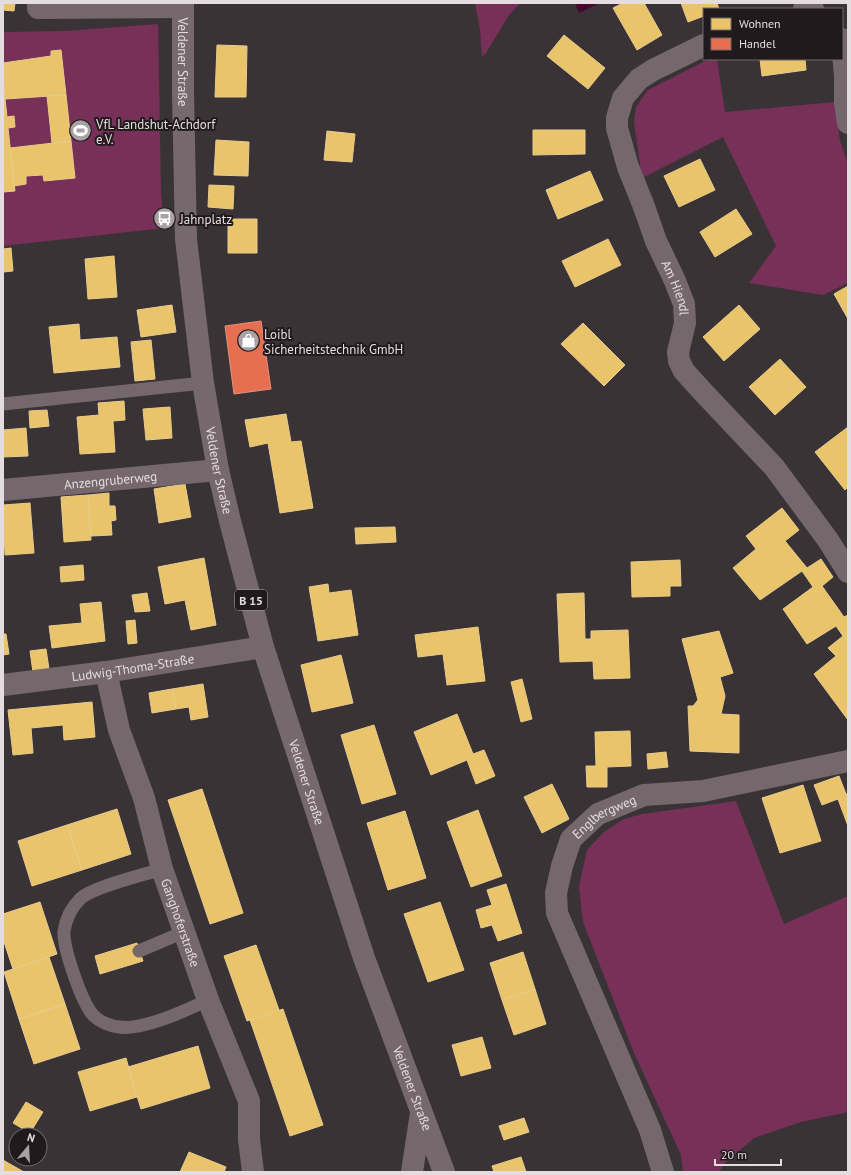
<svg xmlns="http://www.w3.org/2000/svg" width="851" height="1175" font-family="'PT Sans',sans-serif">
  <rect width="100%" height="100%" fill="#3a3336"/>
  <!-- green -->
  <path fill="#773058" d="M475,3H520L509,15L486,53L482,57L480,30Z
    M158,24L161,191L164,228L3,246V32L65,31Z
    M709,59H717L725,112L835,102L840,141L848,163V283L823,295L749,283L776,246L723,137L642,178L634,122L636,107L648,90Z
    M736,801L784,924L848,896V1112L801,1122L754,1138L725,1163L719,1172H683L681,1155L634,1053L583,922L579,887L587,850L604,832L624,819L642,814Z"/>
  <!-- water -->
  <path fill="#45092f" d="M575,3H600L579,13Z"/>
  <!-- homes -->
  <path fill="#e9c46a" stroke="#e8cb8d" d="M3,3H15L14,11L3,10Z
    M623,3H644L662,35L637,50L613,8Z
    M681,3H717L719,9H704V16L688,22Z
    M564,35L605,68L588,89L547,56Z
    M217,45L247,46L246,97H215Z
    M61,50L66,95L5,99L3,63L51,56V51Z
    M760,59H805L806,70L762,76Z
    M3,80L7,117L14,116L15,127L8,128L15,191L3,192Z
    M66,95L71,141L52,143L47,96Z
    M533,130H585V154L533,155Z
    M327,131L355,134L352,162L324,160Z
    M216,140L249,142L248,176L214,175Z
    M71,141L75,178L44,181L43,175L26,176V184L14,186L10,148Z
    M700,159L715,190L679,207L664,176Z
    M590,171L603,200L558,219L546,190Z
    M209,185L234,186L233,209L208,207Z
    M736,209L752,234L715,257L700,232Z
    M228,219H257V253H228Z
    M608,239L621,265L575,287L562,261Z
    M11,248L13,271L3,272V249Z
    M114,256L117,297L88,299L85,259Z
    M848,286V319L834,294Z
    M172,305L176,332L141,337L137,310Z
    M739,305L760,329L724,361L703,337Z
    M583,323L625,365L604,386L561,344Z
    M79,324L80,340L117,337L120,367L54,373L49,327Z
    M151,340L155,379L135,381L131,342Z
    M780,359L806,387L775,415L749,387Z
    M124,401L125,420L113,421L115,452L80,454L77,417L99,415L98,403Z
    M170,407L172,438L146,440L143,409Z
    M47,410L49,426L30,428L29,411Z
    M286,414L291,442L301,441L313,508L280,513L268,443L250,447L245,420Z
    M848,427V487L845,490L815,452Z
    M26,428L28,456L3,457V430Z
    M185,484L191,517L159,523L154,489Z
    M109,493V506H115L116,520L111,521L112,535L91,536L88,495Z
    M88,495L91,540L64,542L61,497Z
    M30,503L34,553L5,555L3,505Z
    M782,508L799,530L785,541L807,568L821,559L833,577L822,586L844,617L848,615V720L814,674L836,656L828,648L843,636L836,626L807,644L783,609L813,587L802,571L760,600L733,568L756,549L746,536Z
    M395,527L396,542L356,544L355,528Z
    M204,558L216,625L191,630L185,600L165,604L158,567Z
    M680,560L681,586H670V596L632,597L631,562Z
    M83,565L84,580L61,582L60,567Z
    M328,584L329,593L351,590L358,635L318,641L309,587Z
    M147,593L150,611L135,612L132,595Z
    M584,593L585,639H591V631L628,630L630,678L594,679L593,661L560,662L557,594Z
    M101,602L105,641L52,648L49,626L82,623L80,604Z
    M135,620L137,643L128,644L126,621Z
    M478,627L485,681L447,685L443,654L418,657L415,635Z
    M719,631L733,673L720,677L725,696L721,714L739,715V753L690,751L688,706H693L698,700L682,639Z
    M3,634H6L9,654L3,655Z
    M46,649L49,669L33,672L30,651Z
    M341,655L353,703L312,712L301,665Z
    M522,679L532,719L521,722L511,682Z
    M203,684L208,717L191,720L189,707L176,709L172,689Z
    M172,689L176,709L152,713L149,693Z
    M92,702L95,737L64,740L63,725L31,728L33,753L13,755L8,710Z
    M457,714L473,754L484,750L495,776L476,784L467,760L431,775L414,732Z
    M374,725L396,794L362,804L341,735Z
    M630,731L631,766L607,767V787H587L586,766H596L595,732Z
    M666,752L668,767L648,769L647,754Z
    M839,776L846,794H848V826L838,799L822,805L814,785Z
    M552,784L569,819L542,833L524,797Z
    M803,785L821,841L780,853L762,798Z
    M202,789L243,913L210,924L168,800Z
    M117,809L131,854L82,870L67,825Z
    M478,810L502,876L471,887L447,822Z
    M405,811L426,878L388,890L367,823Z
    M67,825L82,870L32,886L18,841Z
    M506,884L522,933L498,941L492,925L481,928L476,910L492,905L487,890Z
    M40,902L57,954L13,969L3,939V914Z
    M440,902L464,970L428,982L404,914Z
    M137,943L143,961L100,974L95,956Z
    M256,945L279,1010L247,1021L224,956Z
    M523,952L535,989L502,1000L490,963Z
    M49,957L65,1004L19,1019L4,972Z
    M535,989L546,1024L514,1035L502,1000Z
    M65,1004L80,1049L34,1064L19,1019Z
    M283,1009L323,1125L290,1136L250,1020Z
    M482,1037L491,1068L461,1076L452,1045Z
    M198,1046L210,1088L141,1109L128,1067Z
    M126,1058L137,1097L90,1111L78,1072Z
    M26,1102L43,1112L30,1133L13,1123Z
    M524,1118L529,1132L504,1140L499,1126Z
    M189,1152L226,1167L224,1172H180Z
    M521,1157L526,1172H494L492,1166Z
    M3,1160L24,1172H3Z"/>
  <!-- shops -->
  <path fill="#e76f51" stroke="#e6907c" d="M261,321L271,389L234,394L225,326Z"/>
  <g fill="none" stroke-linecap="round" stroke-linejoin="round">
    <!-- service -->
    <path stroke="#75686d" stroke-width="13" d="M3,404L203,383
      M162,869C144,875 92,887 80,899C71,908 66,919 64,931C63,948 82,1004 94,1016C100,1022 111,1026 119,1027C142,1031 187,1010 208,1000
      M139,951L184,932"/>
    <!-- minor -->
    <g stroke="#75686d" stroke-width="22">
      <path d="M38,3V8L183,7"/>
      <path d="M804,9H813"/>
      <path d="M842,39L845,77V103L848,123"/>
      <path id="s1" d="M704,45L653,70L639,79L623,98L617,118V128L628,167L643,204L656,241L675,281L684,304L685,323L678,352L679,361L684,371L702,391L774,467L828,540L848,572"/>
      <path id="s2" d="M3,490L218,470"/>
      <path id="s3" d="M106,672L119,730L144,798L162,869L208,1000L249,1101V1139L253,1172"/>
      <path id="s4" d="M3,685L106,672L263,647"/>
      <path d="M412,1172L421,1113"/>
      <path id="s5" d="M663,1172L650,1130L557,913L556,893L562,866L571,839L598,814L644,795L703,791L848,761"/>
    </g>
    <!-- primary -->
    <path stroke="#76696e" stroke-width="22" id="s6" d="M183,3V93L186,239L203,383L218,470L230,521L263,647L364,958L444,1172"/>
  </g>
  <!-- icons -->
  <defs>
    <symbol id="stadium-disc" viewBox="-11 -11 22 22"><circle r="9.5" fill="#a9a1a4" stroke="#201a1d"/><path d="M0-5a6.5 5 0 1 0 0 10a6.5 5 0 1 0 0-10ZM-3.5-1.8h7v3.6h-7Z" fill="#fff"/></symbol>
    <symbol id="bus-disc" viewBox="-11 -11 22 22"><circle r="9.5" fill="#a9a1a4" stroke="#201a1d"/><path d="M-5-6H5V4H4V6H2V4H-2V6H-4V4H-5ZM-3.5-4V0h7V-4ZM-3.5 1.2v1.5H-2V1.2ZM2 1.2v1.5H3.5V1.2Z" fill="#fff"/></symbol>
    <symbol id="shop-disc" viewBox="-11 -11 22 22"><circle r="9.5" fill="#a9a1a4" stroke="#201a1d"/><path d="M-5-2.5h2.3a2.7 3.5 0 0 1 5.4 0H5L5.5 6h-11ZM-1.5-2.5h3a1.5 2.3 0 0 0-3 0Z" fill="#fff"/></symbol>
  </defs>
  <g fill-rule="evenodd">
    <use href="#stadium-disc" x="68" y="118" width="25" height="25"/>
    <use href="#bus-disc" x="152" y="206" width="25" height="25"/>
    <use href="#shop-disc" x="236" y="328" width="25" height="25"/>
  </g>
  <g text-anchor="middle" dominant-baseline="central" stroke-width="4" stroke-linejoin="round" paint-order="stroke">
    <!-- shield labels -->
    <rect fill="#201a1d" stroke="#aaa2a6" stroke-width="1" x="235" y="590" width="32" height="20" rx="3"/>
    <g font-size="12" font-weight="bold" fill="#e5dce0">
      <text x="251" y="600">B 15</text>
    </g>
    <!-- street labels -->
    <g font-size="13" fill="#e5dce0" stroke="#201a1d">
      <text stroke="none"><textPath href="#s6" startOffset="59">Veldener Straße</textPath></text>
      <text stroke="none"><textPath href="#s1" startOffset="300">Am Hiendl</textPath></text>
      <text stroke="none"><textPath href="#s6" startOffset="470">Veldener Straße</textPath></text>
      <text stroke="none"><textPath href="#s2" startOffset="108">Anzengruberweg</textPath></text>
      <text stroke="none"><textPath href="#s4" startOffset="131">Ludwig-Thoma-Straße</textPath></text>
      <text stroke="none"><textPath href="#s6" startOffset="794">Veldener Straße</textPath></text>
      <text stroke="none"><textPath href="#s5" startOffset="397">Englbergweg</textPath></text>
      <text stroke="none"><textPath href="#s3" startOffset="262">Ganghoferstraße</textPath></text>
      <text stroke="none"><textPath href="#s6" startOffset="1118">Veldener Straße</textPath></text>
    </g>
    <!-- poi labels -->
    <g font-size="13" fill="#e5dce0" stroke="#201a1d" text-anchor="start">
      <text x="96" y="124">VfL Landshut-Achdorf<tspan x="96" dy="15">e.V.</tspan></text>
      <text x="180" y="219">Jahnplatz</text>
      <text x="264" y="334">Loibl<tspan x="264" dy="15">Sicherheitstechnik GmbH</tspan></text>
    </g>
  </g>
  <!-- border -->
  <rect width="851" height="1175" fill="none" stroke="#e5dce0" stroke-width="8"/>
  <!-- legend -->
  <rect x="703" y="8" width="140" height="52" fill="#201a1d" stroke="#6f686b"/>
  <rect x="711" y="18" width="20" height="12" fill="#e9c46a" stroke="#6f686b"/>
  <text x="739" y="28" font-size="12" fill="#e5dce0">Wohnen</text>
  <rect x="711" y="38" width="20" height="12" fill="#e76f51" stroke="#6f686b"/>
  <text x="739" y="48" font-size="12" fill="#e5dce0">Handel</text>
  <!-- north arrow -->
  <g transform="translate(28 1147) rotate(18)"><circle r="19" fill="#201a1d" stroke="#6f686b"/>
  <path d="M0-3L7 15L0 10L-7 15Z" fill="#a9a1a4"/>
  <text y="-6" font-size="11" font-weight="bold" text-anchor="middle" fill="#e5dce0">N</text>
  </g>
  <!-- scale -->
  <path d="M715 1159v6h66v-6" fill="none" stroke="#e5dce0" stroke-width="2"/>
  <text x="721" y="1159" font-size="12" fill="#e5dce0" stroke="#201a1d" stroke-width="3" paint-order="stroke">20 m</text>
</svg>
